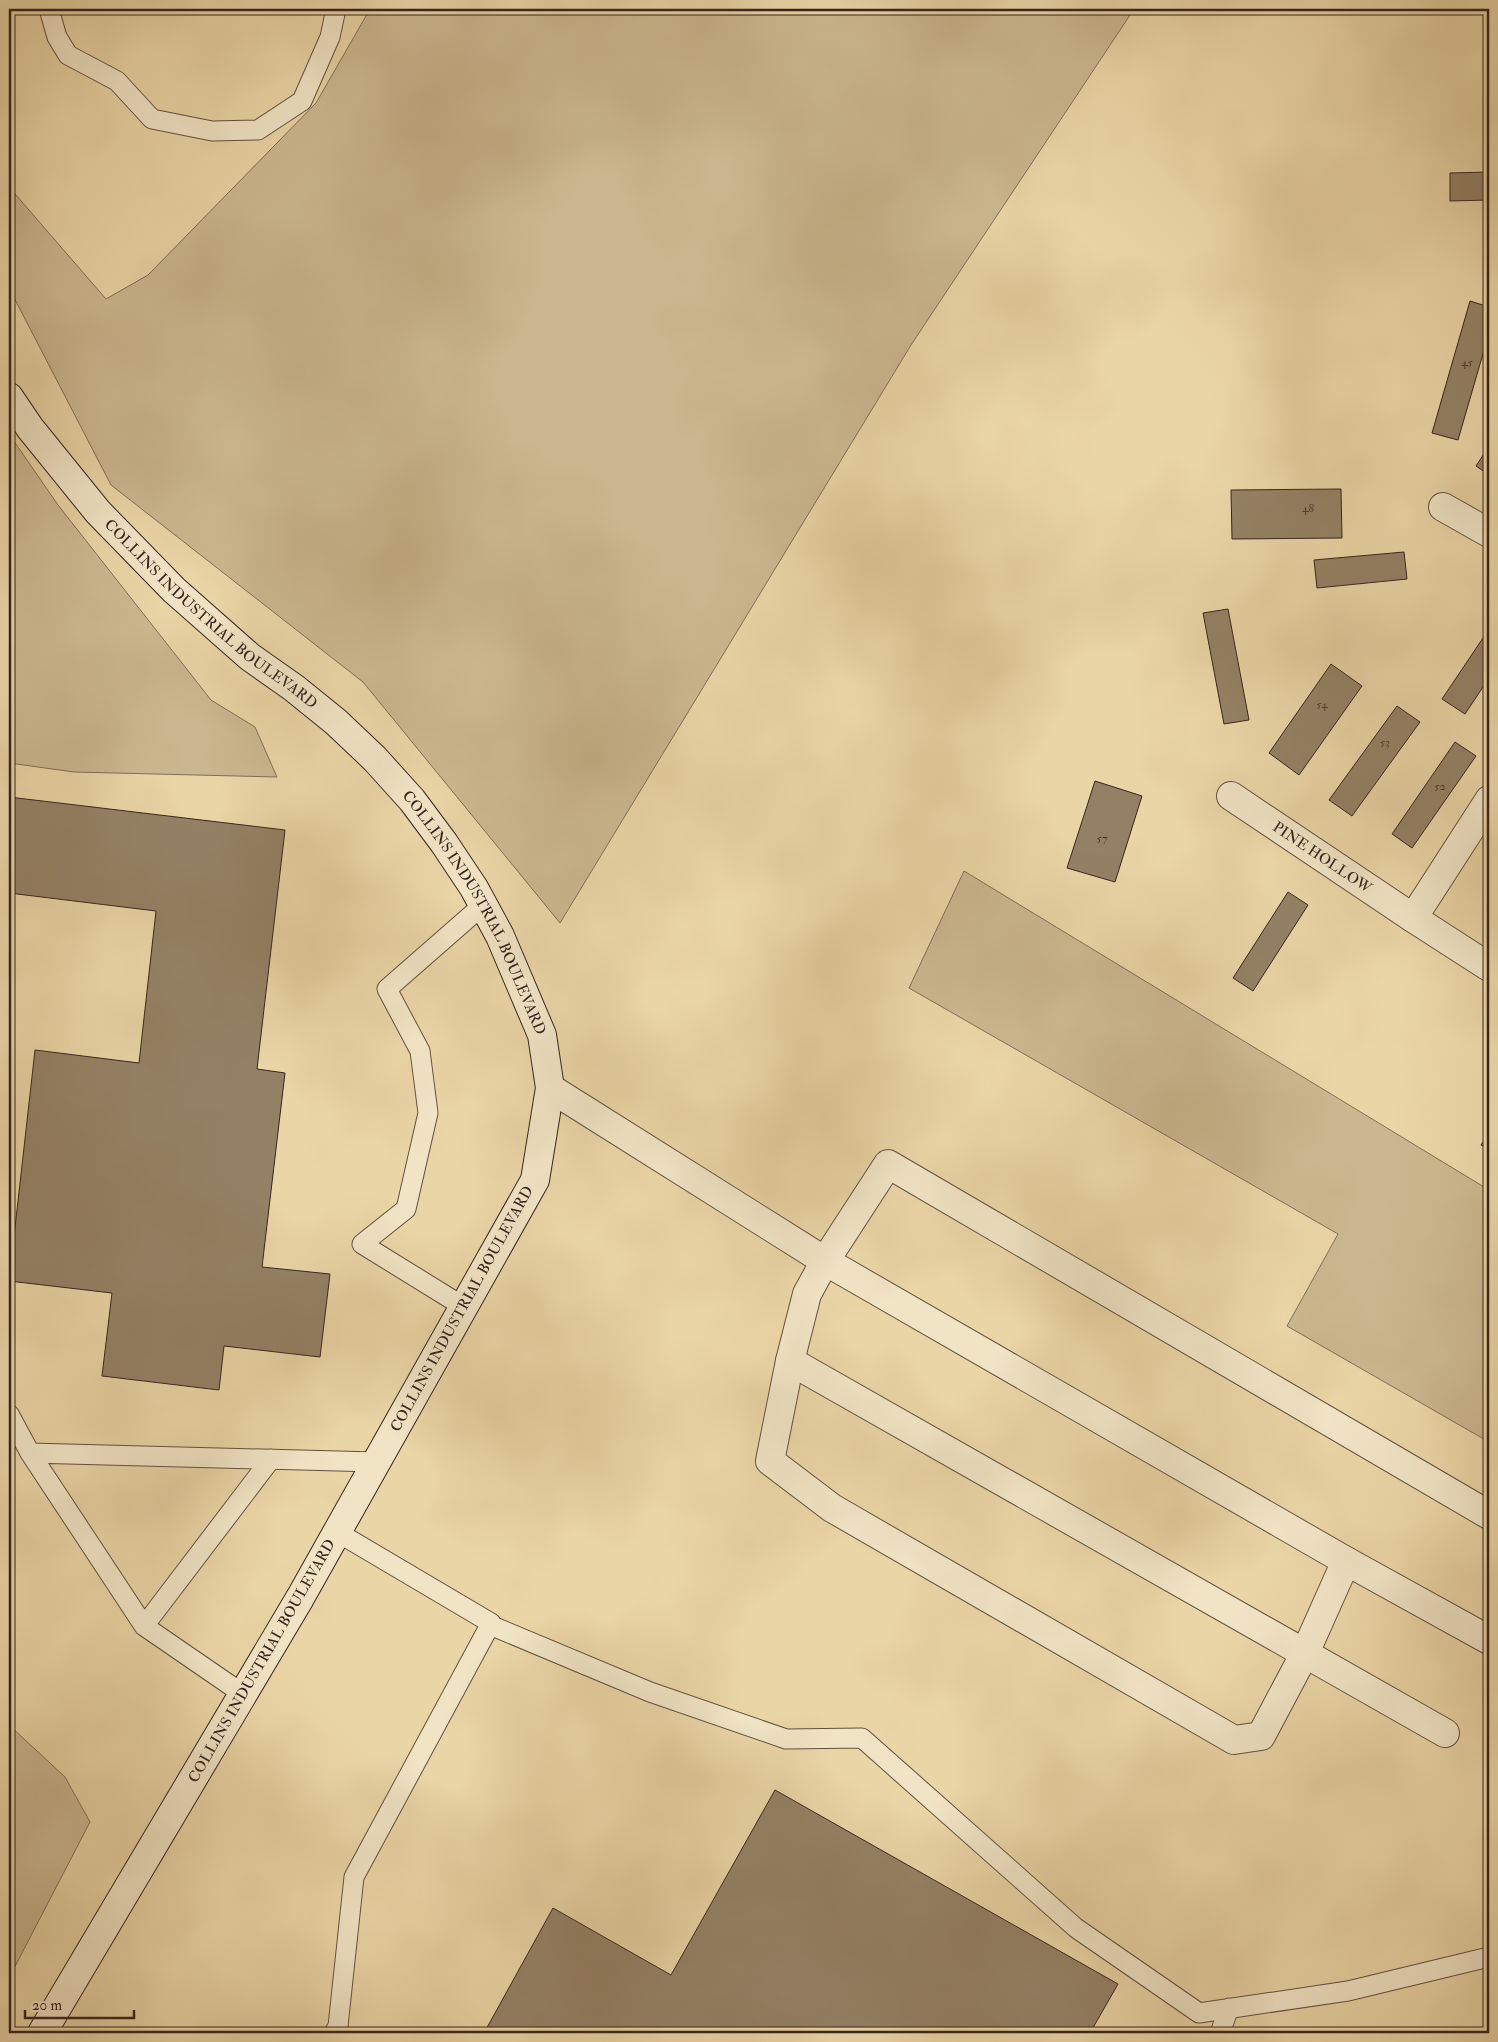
<svg xmlns="http://www.w3.org/2000/svg" width="1498" height="2042" font-family="'IM FELL Double Pica',serif">
  <rect width="100%" height="100%" fill="#ead5a6"/>
  <filter id="stains"><feTurbulence type="fractalNoise" baseFrequency=".004" numOctaves="4"/><feColorMatrix values="0 0 0 0 .2 0 0 0 0 .09 0 0 0 0 .02 0 0 0 .5 -.17"/></filter>
  <radialGradient id="worn" r=".72"><stop offset=".6" stop-color="#630" stop-opacity="0"/><stop offset="1" stop-color="#630" stop-opacity=".3"/></radialGradient>
  <!-- green -->
  <path fill="#cbb78f" stroke="#806e56" d="M370,9H1134L911,345L560,923L363,682L111,485L9,288V187L106,299L148,275L316,103Z
    M9,434L58,505L211,700L255,727L277,777L74,772L9,763Z
    M964,871L1489,1190V1442L1287,1326L1338,1234L909,988Z
    M9,1725L65,1777L90,1822L9,1978Z"/>
  <!-- building -->
  <path fill="#948165" stroke="#36251e" d="M1489,172V200L1450,201V173Z
    M1470,301L1489,307V333L1458,440L1432,433Z
    M1489,446V475L1476,466Z
    M1341,489L1342,538L1232,539L1231,490Z
    M1404,552L1407,579L1317,588L1314,560Z
    M1228,609L1249,720L1224,724L1203,613Z
    M1489,629V678L1465,714L1442,699Z
    M1331,664L1362,686L1299,775L1269,753Z
    M1397,706L1420,722L1352,816L1329,800Z
    M1455,742L1476,756L1412,848L1392,834Z
    M1095,781L1142,796L1115,882L1067,868Z
    M9,797L285,830L257,1069L285,1073L262,1267L330,1274L320,1357L224,1346L219,1390L102,1376L112,1293L9,1281L35,1050L139,1063L156,911L9,893Z
    M1288,892L1308,905L1253,991L1233,978Z
    M1489,1133V1150L1481,1145Z
    M775,1790L1118,1984L1090,2033H484L553,1908L671,1975Z"/>
  <g fill="none" stroke-linecap="round" stroke-linejoin="round">
    <defs>
      <path id="lane" d="M49,9L57,37L68,55L117,81L152,119L212,131L258,130L302,101L330,37L336,9
        M464,1307L362,1244L406,1209L428,1113L420,1051L387,989L483,905
        M9,1414L30,1453L376,1462
        M30,1453L144,1626L243,1694
        M337,1532L491,1623L490,1625L650,1692L786,1739L862,1738L1076,1928L1199,2013L1348,1991L1489,1957
        M144,1626L271,1459
        M334,2033L338,2026L354,1877L490,1625
        M1220,2033L1229,2008"/>
      <g id="street">
        <path d="M1443,507L1489,533"/>
        <path id="s1" d="M1231,796L1413,918L1489,967"/>
        <path d="M1413,918L1489,800"/>
        <path d="M550,1088L825,1261L1346,1561L1489,1640"/>
        <path d="M790,1361L1445,1733"/>
        <path d="M1346,1561L1305,1653L1261,1736L1234,1740L832,1508L770,1461L790,1361L807,1294L825,1261L888,1164L1489,1515"/>
      </g>
      <g id="secondary">
        <path id="s2" d="M9,397L30,428L98,512L174,590L250,657L294,688L336,722L375,759L412,800L444,843L474,888L500,936L542,1035L550,1088L535,1180L300,1598L42,2033"/>
      </g>
    </defs>
    <!-- lane casing -->
    <use href="#lane" stroke="#635140" stroke-width="21"/>
    <!-- street casing -->
    <use href="#street" stroke="#635140" stroke-width="30"/>
    <!-- secondary casing -->
    <use href="#secondary" stroke="#36251e" stroke-width="30"/>
    <!-- lane -->
    <use href="#lane" stroke="#f1e4c5" stroke-width="19"/>
    <!-- street -->
    <use href="#street" stroke="#f1e4c5" stroke-width="28"/>
    <!-- secondary -->
    <use href="#secondary" stroke="#f1e4c5" stroke-width="28"/>
  </g>
  <g text-anchor="middle" dominant-baseline="central" stroke-width="4" stroke-linejoin="round" paint-order="stroke">
    <!-- number labels -->
    <g font-size="12" fill="#4e3c30">
      <text x="1467" y="362">45</text>
      <text x="1308" y="508">48</text>
      <text x="1322" y="704">54</text>
      <text x="1385" y="742">53</text>
      <text x="1440" y="786">52</text>
      <text x="1102" y="838">57</text>
    </g>
    <!-- street labels -->
    <g font-size="15" fill="#36251e" stroke="#f1e4c5">
      <text stroke="none"><textPath href="#s2" startOffset="298">COLLINS INDUSTRIAL BOULEVARD</textPath></text>
      <text stroke="none"><textPath href="#s1" startOffset="110">PINE HOLLOW</textPath></text>
      <text stroke="none"><textPath href="#s2" startOffset="702">COLLINS INDUSTRIAL BOULEVARD</textPath></text>
      <text transform="translate(462 1309) rotate(-61)">COLLINS INDUSTRIAL BOULEVARD</text>
      <text transform="translate(262 1661) rotate(-60)">COLLINS INDUSTRIAL BOULEVARD</text>
    </g>
  </g>
  <!-- margin -->
  <rect width="1498" height="2042" fill="none" stroke="#ead5a6" stroke-width="30"/>
  <rect x="10" y="10" width="1478" height="2022" fill="none" stroke="#36251e" stroke-width="2.5"/>
  <rect x="15" y="15" width="1468" height="2012" fill="none" stroke="#36251e"/>
  <!-- scale -->
  <path d="M25 2010v8h109v-8" fill="none" stroke="#36251e" stroke-width="2.5"/>
  <text x="32" y="2010" font-size="15" fill="#36251e" stroke="#f1e4c5" stroke-width="4" paint-order="stroke">20 m</text>
  <rect width="100%" height="100%" filter="url(#stains)"/>
  <rect width="100%" height="100%" fill="url(#worn)"/>
</svg>
